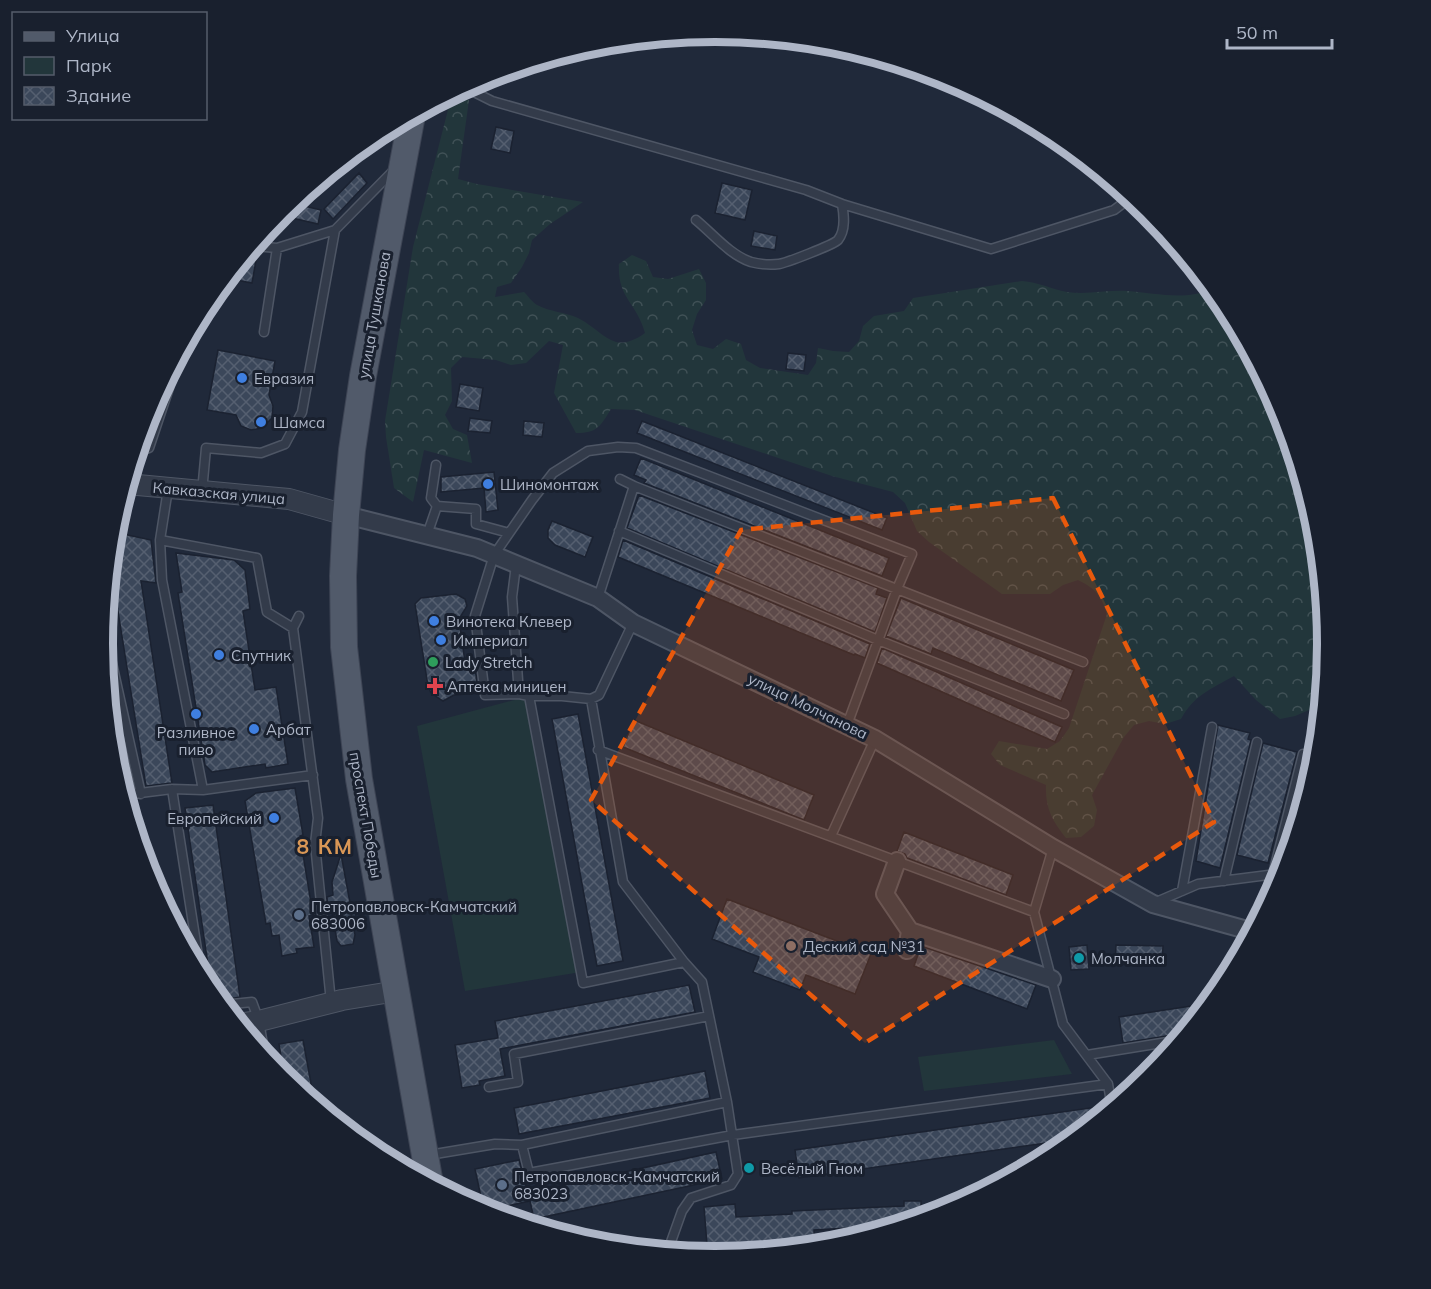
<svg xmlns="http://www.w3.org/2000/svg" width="1431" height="1289" font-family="Mulish,sans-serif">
  <defs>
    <pattern id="forest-crowns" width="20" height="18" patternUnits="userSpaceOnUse" patternTransform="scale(1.5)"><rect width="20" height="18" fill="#22363b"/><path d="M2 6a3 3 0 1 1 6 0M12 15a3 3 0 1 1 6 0" fill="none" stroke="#405156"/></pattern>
    <pattern id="building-cross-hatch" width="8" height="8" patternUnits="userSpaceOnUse" patternTransform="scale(1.5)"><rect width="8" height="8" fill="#3b475a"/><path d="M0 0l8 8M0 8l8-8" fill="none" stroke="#555f70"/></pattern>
  </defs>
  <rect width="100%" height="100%" fill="#20293a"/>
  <!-- forest -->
  <path fill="url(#forest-crowns)" d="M452,94L469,100L458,179L477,184L583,202L550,224L532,240L529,253L522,267L511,283L497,287L495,297L524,292C528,296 532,302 537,305C550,312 565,312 578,318C605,332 613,356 645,333C637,303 617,298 619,264L632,255L646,261L653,277L668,279L699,269L706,283V300L697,314L692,330L697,345L713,349L726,339L741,344L746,360L760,368L808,375L816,363L818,348L833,351L849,352L859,341L863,326L874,316L904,311L913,298L1022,281C1038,282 1051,289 1067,292C1086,295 1107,290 1127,291C1156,293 1184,301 1213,289L1225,304L1282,410L1317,525L1328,645L1322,714L1309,710L1295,716L1280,719L1256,700L1234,676C1211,689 1194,695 1181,719L1165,724L1149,721L1134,725L1124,737L1092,795L1097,810L1094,826L1081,837L1066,838C1052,821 1045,807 1046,785L1000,765L991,754L999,741L1047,749L1060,741L1069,728L1107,614C1101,595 1096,589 1078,580L1063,585L1050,594H1002L929,542L917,531L905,503L893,492L832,476L635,410L611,409C600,427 597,433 576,433L554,393L563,345L549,341L526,363L511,365L496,360L462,357L451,368L452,401L445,415L453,429L467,435L472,463L424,450L413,502L394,488L386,437L385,421L413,247Z"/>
  <!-- green -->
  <path fill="#22363b" d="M529,696L581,972L465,991L417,726Z
    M1054,1040L1072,1074L924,1091L918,1057Z"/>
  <!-- building -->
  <path fill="url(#building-cross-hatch)" stroke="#1b2231" stroke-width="1.5" d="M496,127L514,131L510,153L491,149Z
    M359,173L367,183L333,219L324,209Z
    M722,183L752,190L745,220L715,213Z
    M296,204L321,210L318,224L292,218Z
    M754,231L777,236L775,250L751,246Z
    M248,253L257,255L252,283L236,280L240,263Z
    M218,350L275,361L269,395L273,406L272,418L262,428L251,430L241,426L236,415L207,410Z
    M788,353L806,355L804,371L786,369Z
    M460,384L483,388L479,411L456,407Z
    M470,418L492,421L490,433L468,431Z
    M524,421L544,423L542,437L523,435Z
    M642,421L887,518L882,530L637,433Z
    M641,458L889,558L882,576L644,483L646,480L634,475Z
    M494,472L498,510L486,512L484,488L441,492V477Z
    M639,495L878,588L876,594L887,598L875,632L627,528Z
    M552,521L593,537L585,557L555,545L548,538V530Z
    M114,532L151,540L156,583L141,581L172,783L146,786L116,599L108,588Z
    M623,540L870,644L865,658L855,654L854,655L618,557Z
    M176,553L234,560L245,570L250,609L243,611L255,690L276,687L288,764L266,768L265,764L212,772L205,765L178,593L182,592Z
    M456,594L465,599L467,606L459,619L465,662L475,667L478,693L454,695L443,701L431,693L428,686L415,604L421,598Z
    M901,598L1074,670L1061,701L933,648L931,654L886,636Z
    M882,648L1062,727L1055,742L877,663Z
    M578,714L623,961L597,966L552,719Z
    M634,720L814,795L804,820L623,747Z
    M1218,725L1250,733L1248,739L1251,740L1220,868L1196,861Z
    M1263,743L1297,752L1268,863L1237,855Z
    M1309,755L1317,757V764L1290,853L1285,852Z
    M295,788L303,835L300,836L311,903L314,901L316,915L309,916L314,947L296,949L297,953L282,956L279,935L272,936L270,923L266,924L245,801L256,793Z
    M213,805L240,997L219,1001L212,992L185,808Z
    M904,832L1013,875L1006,895L907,858L905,854L897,851Z
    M341,854L350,903H353L356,916L352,917L355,935L353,944L341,946L337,941L332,912L328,913L327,897L333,895L332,882Z
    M727,899L871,954L855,994L806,975L800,990L753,972L759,957L712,939Z
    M1087,945L1089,969L1071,970L1069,947Z
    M1116,945L1163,946L1162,966L1115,964Z
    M921,946L1036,985L1027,1009L914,966Z
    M689,985L695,1012L500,1049L505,1076L479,1081L480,1085L462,1088L455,1045L498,1038L495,1021Z
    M1211,1003L1185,1033L1123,1043L1119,1017Z
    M303,1040L315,1105L285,1081L279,1044Z
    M705,1071L710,1098L519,1134L514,1108Z
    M1104,1106L1105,1114L1075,1139L799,1178L795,1150Z
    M716,1152L722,1179L534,1219L530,1201L484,1211L475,1169L519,1160L528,1193Z
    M904,1201H921V1220L902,1225L814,1230L815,1248L708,1257L704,1207L735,1204L736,1217L792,1214V1211L904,1206Z"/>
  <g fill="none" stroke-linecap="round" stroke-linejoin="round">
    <defs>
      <path id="service" d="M464,87L492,101L806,190L842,204C844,215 846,230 838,240C833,245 786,263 779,264C771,265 759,264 751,262C730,255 713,234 696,220
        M1122,189L1126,201L1134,199
        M842,204L991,249L1114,210L1126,201
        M253,246L277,248L335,230
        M264,332L277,248
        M136,452L149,448L169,388
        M436,465L431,498L437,506
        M634,486L1083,662
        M168,489L160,540L162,580L203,790
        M202,492L206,448L261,453L285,444L302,412L335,230L394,170
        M619,531L878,640L1064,714
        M427,535L437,506L476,509V524L509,533
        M160,540L257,558L267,612L293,628
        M516,565L512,597L519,694
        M598,598L634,486L620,479
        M299,616L293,628L318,818L315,844L331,1002
        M633,623L599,695L591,699L623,882L684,962L702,982L727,1102L738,1174L731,1185L691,1198L682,1211L667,1253
        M104,627L141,794
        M529,696L519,694L485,695L475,616L494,555L532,500L553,473L588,451L618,447L636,448L912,554L897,589L847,725
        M591,699L562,696H529L583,983L684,962
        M598,750L1034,912
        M172,789L201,975
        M124,795L172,789L203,790L313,775
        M831,836L875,739
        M1053,848L1034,912L1063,1024L1108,1084L1112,1108
        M1273,874L1303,754
        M1224,881L1257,742
        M1182,891L1212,727
        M1154,903L1198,884L1284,873
        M223,1005L252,1002L259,1021L265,1057
        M1087,1055L1180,1040
        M489,1087L518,1082L514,1054L709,1016
        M522,1145L727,1102
        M429,1155L495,1144L522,1145L529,1173L733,1135L1108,1084"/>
      <path id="minor" d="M346,515L477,548L598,598L633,623L875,739L1053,848L1153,904L1254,932
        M897,861L885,894L910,931L907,950
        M910,931L1052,979"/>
      <path id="tertiary" d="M127,484L289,499L346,515
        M238,1024L259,1021L342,1000L397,991"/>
      <path id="primary" d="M412,115L363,376L352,450L346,515L343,576L344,647L359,779L430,1184"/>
    </defs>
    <!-- service casing -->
    <use href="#service" stroke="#4e5665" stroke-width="11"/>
    <!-- minor casing -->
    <use href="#minor" stroke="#4e5665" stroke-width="20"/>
    <!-- tertiary casing -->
    <use href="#tertiary" stroke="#4e5665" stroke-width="22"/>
    <!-- primary casing -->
    <use href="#primary" stroke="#3d4454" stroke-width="28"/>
    <!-- service -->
    <use href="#service" stroke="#333b4a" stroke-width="8"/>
    <!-- minor -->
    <use href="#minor" stroke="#333b4a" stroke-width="16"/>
    <!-- tertiary -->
    <use href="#tertiary" stroke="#333b4a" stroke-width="20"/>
    <!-- primary -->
    <use href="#primary" stroke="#515a6a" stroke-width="26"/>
  </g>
  <!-- marked area -->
  <path fill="#e8590c" fill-opacity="0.2" stroke="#e8590c" stroke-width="4.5" stroke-dasharray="12 8" stroke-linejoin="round" d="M1053,498L1214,822L865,1043L591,800L741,530Z"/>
  <!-- markers -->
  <g fill="#3f7fe0" stroke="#19202e" stroke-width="2">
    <circle cx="242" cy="378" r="6"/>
    <circle cx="261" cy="422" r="6"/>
    <circle cx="488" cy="484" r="6"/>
    <circle cx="434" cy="621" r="6"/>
    <circle cx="441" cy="640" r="6"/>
    <circle cx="219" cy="655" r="6"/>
    <circle cx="196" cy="714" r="6"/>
    <circle cx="254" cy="729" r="6"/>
    <circle cx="274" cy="818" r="6"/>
  </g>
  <circle fill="#2e9e5b" stroke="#19202e" stroke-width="2" cx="433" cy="662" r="6"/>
  <path fill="#e0444e" stroke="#19202e" stroke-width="2" d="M432 677h6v6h6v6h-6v6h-6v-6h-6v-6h6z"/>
  <g fill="#5c6f8a" stroke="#19202e" stroke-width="2">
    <circle cx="299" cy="915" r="6"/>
    <circle cx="502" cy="1185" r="6"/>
  </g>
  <circle fill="#8d6e63" stroke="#19202e" stroke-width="2" cx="791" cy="946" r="6"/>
  <g fill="#0f9aa8" stroke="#19202e" stroke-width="2">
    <circle cx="1079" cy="958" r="6"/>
    <circle cx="749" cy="1168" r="6"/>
  </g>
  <g text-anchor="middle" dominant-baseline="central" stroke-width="6" stroke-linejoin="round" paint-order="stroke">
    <!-- street labels -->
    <g font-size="15" fill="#aeb6c7" stroke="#19202e">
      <text transform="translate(374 315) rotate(-80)">улица Тушканова</text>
      <text transform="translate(219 493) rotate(5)">Кавказская улица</text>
      <text transform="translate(808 706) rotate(26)">улица Молчанова</text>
      <text transform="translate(366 815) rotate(80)">проспект Победы</text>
    </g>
    <!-- poi labels -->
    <g font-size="15" fill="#aeb6c7" stroke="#19202e" text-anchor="start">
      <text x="254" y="378">Евразия</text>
      <text x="273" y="422">Шамса</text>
      <text x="500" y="484">Шиномонтаж</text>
      <text x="446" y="621">Винотека Клевер</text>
      <text x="453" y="640">Империал</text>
      <text x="231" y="655">Спутник</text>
      <text x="445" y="662">Lady Stretch</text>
      <text x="447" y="686">Аптека миницен</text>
      <text x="266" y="729">Арбат</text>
      <text x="196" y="732" text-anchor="middle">Разливное<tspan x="196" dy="17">пиво</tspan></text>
      <text x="262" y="818" text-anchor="end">Европейский</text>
      <text x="311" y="906">Петропавловск-Камчатский<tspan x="311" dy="17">683006</tspan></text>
      <text x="803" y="946">Деский сад №31</text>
      <text x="1091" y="958">Молчанка</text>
      <text x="761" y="1168">Весёлый Гном</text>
      <text x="514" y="1176">Петропавловск-Камчатский<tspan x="514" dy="17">683023</tspan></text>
    </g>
    <!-- district labels -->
    <g font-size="21" font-weight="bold" letter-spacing="1.5" fill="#d99756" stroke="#19202e">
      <text x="325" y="846">8 КМ</text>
    </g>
  </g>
  <!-- crop -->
  <path d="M0 0H1431V1289H0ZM113 644a602 602 0 1 1 1204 0a602 602 0 1 1-1204 0Z" fill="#19202e" fill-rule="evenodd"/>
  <path fill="none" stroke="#aeb6c7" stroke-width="8" d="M113 644a602 602 0 1 1 1204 0a602 602 0 1 1-1204 0Z"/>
  <!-- legend -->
  <rect x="12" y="12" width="195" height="108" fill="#19202e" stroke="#555c6b" stroke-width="1.5"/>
  <rect x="24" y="32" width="30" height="9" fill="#515a6a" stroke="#555c6b" stroke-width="1.5"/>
  <text x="66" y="42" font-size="18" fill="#aeb6c7">Улица</text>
  <rect x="24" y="57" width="30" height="18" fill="#22363b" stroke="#555c6b" stroke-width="1.5"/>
  <text x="66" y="72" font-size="18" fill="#aeb6c7">Парк</text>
  <rect x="24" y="87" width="30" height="18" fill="url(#building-cross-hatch)" stroke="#555c6b" stroke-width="1.5"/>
  <text x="66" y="102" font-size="18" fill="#aeb6c7">Здание</text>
  <!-- scale -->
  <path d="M1227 39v9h105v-9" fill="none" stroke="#aeb6c7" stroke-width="3"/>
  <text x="1236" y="39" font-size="18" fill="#aeb6c7" stroke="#19202e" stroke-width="4.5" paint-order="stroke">50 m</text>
</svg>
